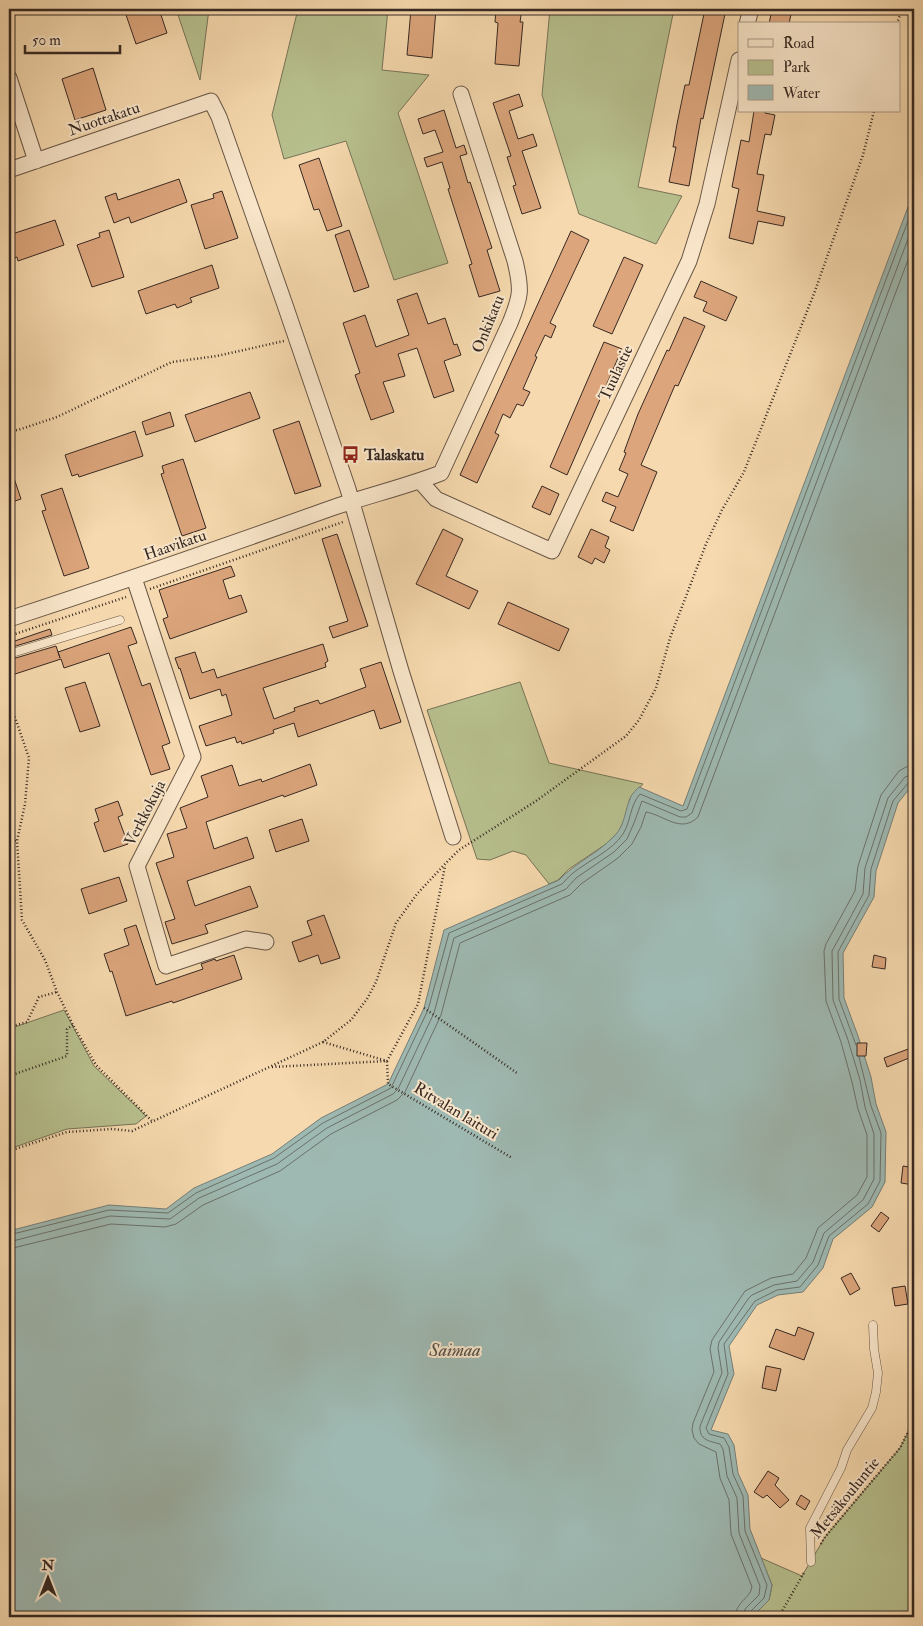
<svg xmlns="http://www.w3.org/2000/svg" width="923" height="1626" font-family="'IM FELL Double Pica',serif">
  <rect width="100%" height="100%" fill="#f6d9ae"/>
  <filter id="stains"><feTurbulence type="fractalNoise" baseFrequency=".004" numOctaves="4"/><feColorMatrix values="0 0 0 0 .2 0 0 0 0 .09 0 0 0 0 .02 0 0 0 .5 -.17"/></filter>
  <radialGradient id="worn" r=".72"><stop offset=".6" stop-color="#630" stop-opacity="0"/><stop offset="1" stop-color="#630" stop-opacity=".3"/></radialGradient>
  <!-- green -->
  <path fill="#b7c08e" stroke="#777458" d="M176,9H209L200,80Z
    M298,9H388L382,70L429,75L398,113L448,263L394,280L346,141L284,159L272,115Z
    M550,9H674L638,187L682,196L656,244L579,214L542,95Z
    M520,682L549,763L643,784L630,798L625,818L619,831L606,844L569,869L558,880L549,884L526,855L513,851L490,860L477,859L427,710Z
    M64,1010L94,1066L146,1116L136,1124L67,1129L9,1149V1029Z
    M914,1420V1617H752L769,1600L772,1585L761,1558L802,1576L825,1537L900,1448Z"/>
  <!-- water -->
  <path fill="#9eb9b2" stroke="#757f79" d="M914,191V783L898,803L876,871L874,897L843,953L844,998L858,1036L871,1077L876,1104L886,1132L885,1182L872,1207L833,1239L823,1268L803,1292L778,1295L757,1305L729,1346L734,1374L711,1430L728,1434L734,1445L738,1473L748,1495L750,1529L772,1585L769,1600L752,1617H9V1231L109,1205L166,1209L194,1188L272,1154L321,1118L388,1084L424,1008L444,930L559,880C576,862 601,852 617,833C625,823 625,810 630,799C631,795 635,791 639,787L683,806Z"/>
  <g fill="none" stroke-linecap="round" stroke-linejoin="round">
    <!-- shore -->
    <path stroke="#6a716a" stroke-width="1" d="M856,1045L839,999L838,952L869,895L871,869L893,801L909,782L914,780
      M9,1235L109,1210L168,1213L196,1193L274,1158L323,1123L391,1088L428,1010L449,933L562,884C566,880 569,876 573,873C589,860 612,851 623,834C631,821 630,805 640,794L681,811L687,809L914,205
      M9,1242L110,1216L170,1219L199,1198L277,1164L327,1128L393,1094L398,1089L434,1013L454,938L566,889L576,878L614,852L627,839L634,823L642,801L680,817H686L692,813L914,223
      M9,1249L111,1224L165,1227L176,1224L203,1205L280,1171L331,1134L397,1100L405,1092L441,1015L460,943L570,895L581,884L618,858L632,844L641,827L646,812C664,815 681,834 698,817L914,244
      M735,1617C736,1601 750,1599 752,1587L731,1534L729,1500L720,1478L716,1452L699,1444L694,1438L692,1430L693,1423L714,1372L710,1349L712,1340L745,1291L771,1278L793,1274L806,1258L818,1228L857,1195L867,1177V1135L858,1109L852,1082L841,1042L826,1001L824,951L826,944L855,891L858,866L881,795L899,771L906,767L914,766
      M743,1617L745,1609L759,1595L760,1586L739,1533L737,1498L727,1476L723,1449L720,1444C709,1441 699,1440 700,1426L722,1373L718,1348L719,1342L748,1299L752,1295L774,1285L797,1281L813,1262L824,1233L863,1200L874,1179V1134L865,1107L860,1080L848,1040L833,1000L832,951L863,894L865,868L888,798L905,777L914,774
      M749,1617L750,1612L764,1598L767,1585L745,1531L743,1496L733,1474L729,1447L724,1438L709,1434L706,1428L728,1374L724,1344L755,1301L777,1290L800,1287L818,1265L829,1236L868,1204L880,1181L881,1133L871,1106L859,1057"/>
  </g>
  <!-- building -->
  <path fill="#dca57c" stroke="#372923" d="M124,9H159L167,33L136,44Z
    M411,9H436L432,58L407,55Z
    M496,9H522L520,22H523L519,66L495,64L498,23L495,22Z
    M705,9H726L703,119L701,118L689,186L669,182L676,147H673L677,124L685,85H689Z
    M772,9H792L789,24H769Z
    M93,68L106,110L75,120L62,79Z
    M519,94L523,106L509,111L518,139L533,134L537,146L522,151L541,208L522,214L513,186L516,185L507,157L511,156L493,103Z
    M444,110L456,148L464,145L467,154L460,156L468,183L470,182L492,248L487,250L500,291L479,297L469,265L472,264L448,189L450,188L442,162L427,167L424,158L443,152L435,130L423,134L418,119Z
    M754,111H765V113L775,115L771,135L765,134L757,174L764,175L757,211L785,217L783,226L758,221L753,244L729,238L739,189L732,187L741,140L749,142Z
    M319,158L342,226L327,231L319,209L314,210L299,165Z
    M179,179L187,202L131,223L129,217L114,223L105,197L116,193L118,200Z
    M222,191L238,238L205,249L191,205L214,198L213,194Z
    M55,220L64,245L18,261L17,257L9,260V235Z
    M109,230L124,277L92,287L77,245L100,237L99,233Z
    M349,230L369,287L354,292L335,235Z
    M571,231L589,240L550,323L556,326L551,338L545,335L535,356L537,357L523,389L530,392L523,406L517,404L510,418L503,414L495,433L499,435L477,483L460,475Z
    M624,257L643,265L612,334L593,326Z
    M212,265L219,288L190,298L192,302L177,308L175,304L146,314L138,291Z
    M701,281L737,297L726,321L703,311L707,302L694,297Z
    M417,293L428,324L445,318L454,345L457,344L461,355L444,361L454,391L434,398L417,348L398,354L405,376L383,382L394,412L371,420L355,375L360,373L343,323L365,315L376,347L409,335L397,300Z
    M684,317L705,326L678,386L675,385L641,465L657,472L633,531L610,521L616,507L602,501L606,492L618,497L628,474L619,470L626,453L624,452L638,414L667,350L669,351Z
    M604,342L622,349L567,475L550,467Z
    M250,392L260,418L195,442L185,415Z
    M170,412L174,426L146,435L142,422Z
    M299,421L321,486L295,494L273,430Z
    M135,431L143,456L79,477L78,474L72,476L65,455Z
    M183,459L206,528L182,536L161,474L164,473L162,466Z
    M9,469H11L21,499L9,503Z
    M542,486L559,494L550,515L532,507Z
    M62,488L89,568L64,576L42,511L46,510L41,495Z
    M443,529L463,539L446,576L478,591L469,609L416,584Z
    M591,529L609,537L605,547L610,550L604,563L595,558L592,564L578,557Z
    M337,534L368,626L333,638L329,627L348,621L322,539Z
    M231,566L235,576L223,580L229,599L241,595L247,612L170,639L163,619L168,617L159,590Z
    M508,602L569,629L559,651L498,624Z
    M131,627L137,643L128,646L142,686L150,683L170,743L162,746L170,769L151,775L109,653L64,668L61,659L9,676V660L56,646L60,658L58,652Z
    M50,629L52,635L9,648V643Z
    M323,644L328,661L325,663L326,667L263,688L274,719L295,711L294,708L318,700L320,704L366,687L360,669L381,662L401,722L380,729L374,710L298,737L294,723L273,730L274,733L242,744L241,741L237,743L235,737L206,746L199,726L232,715L226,694L222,696L220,689L190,699L180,668L179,669L175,658L195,652L202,673L214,669L217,678Z
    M85,682L100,726L80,732L65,688Z
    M310,764L317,785L284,797L283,795L206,822L214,849L247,837L254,858L187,881L195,906L250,886L258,907L205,925L208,933L172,944L165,922L175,919L156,863L174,857L167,834L187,828L180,808L208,797L201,776L232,765L239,786L261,779L262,782Z
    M118,801L123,815L118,817L128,844L104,852L94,823L99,821L95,809Z
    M302,819L309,841L276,852L269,830Z
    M119,877L127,901L89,914L81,889Z
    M324,915L340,958L321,964L318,955L299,962L292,942L312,935L307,921Z
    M136,925L156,985L203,969L201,964L215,959L216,961L234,955L242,979L173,1003L172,1001L126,1016L112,971L110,972L104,954L129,945L124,929Z
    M874,955L886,958L885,969L872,967Z
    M857,1043H867L866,1056H857Z
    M911,1048L914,1056L887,1067L884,1058Z
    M903,1166L914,1168V1185L901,1183Z
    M881,1212L889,1218L879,1232L871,1226Z
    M851,1273L860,1289L850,1295L841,1278Z
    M905,1286L908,1304L895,1306L892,1288Z
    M798,1327L814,1333L804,1360L769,1347L776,1329L795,1336Z
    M766,1366L781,1369L776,1391L762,1388Z
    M768,1471L779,1478L775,1485L789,1500L780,1508L767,1495L763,1498L754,1492Z
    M801,1495L810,1501L805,1510L796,1504Z"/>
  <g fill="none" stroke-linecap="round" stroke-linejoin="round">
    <defs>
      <path id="service" d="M9,654L120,620
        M811,1562L810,1528L841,1468L847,1450L872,1408L876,1392L878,1373L874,1349L873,1325"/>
      <path id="minor" d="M747,24L751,9
        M9,78L36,161
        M9,170L211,101L219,117L284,302L348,489L401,671L453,837
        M420,481L436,499L552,551L689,261L707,204L739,60
        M134,578L193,757L137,866L166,966L246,939L266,942
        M9,619C116,584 223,547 329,509C366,496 405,487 441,473L510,323C521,296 522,290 515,261L461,94"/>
    </defs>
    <!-- service casing -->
    <use href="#service" stroke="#675546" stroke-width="9"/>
    <!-- minor casing -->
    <use href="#minor" stroke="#675546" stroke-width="17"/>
    <!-- path -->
    <path stroke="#372923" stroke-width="2.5" stroke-dasharray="1 2.5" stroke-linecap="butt" d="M897,24L902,9
      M9,431L18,430L57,417L172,362L217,356L284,341
      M150,589L343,522
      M9,636L126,597
      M9,700L29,758L25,804L17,841L22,920L45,960L57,992L73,1025L96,1065L153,1122
      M9,837L16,841
      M424,1008L517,1073
      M9,1027L27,1022L39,997L57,992
      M323,1042L387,1061L418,1004L445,866
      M272,1067L387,1061L388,1084L512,1158
      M9,1076L67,1056V1029L73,1025
      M9,1151L67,1132L112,1129L132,1131L323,1042L351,1020L367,999L376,982L396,923L417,894L445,864L459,850L536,801L626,736L639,720L656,688L670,638L706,544L722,510L744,472L815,291L863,155L874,111
      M821,1544L825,1537L900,1448L914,1420
      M780,1617L781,1613L805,1571"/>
    <!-- service -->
    <use href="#service" stroke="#f9e6ca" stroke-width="8"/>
    <!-- minor -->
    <use href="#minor" stroke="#f9e6ca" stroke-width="15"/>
  </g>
  <!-- icons -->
  <defs>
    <symbol id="bus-bare" viewBox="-9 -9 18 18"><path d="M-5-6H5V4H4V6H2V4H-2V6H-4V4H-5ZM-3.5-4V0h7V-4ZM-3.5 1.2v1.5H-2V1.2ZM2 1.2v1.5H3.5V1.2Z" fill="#8f2418" stroke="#f9e6ca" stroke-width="2.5" paint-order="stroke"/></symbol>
  </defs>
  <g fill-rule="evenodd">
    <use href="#bus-bare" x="338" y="442" width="25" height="25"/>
  </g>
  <g text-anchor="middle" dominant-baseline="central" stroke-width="4" stroke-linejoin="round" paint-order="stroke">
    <!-- street labels -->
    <g font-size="16" fill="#372923" stroke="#f9e6ca">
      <text transform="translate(104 119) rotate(-19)">Nuottakatu</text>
      <text transform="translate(488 324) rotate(-68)">Onkikatu</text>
      <text transform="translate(616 373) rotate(-65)">Tuulastie</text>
      <text transform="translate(175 545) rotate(-19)">Haavikatu</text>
      <text transform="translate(145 813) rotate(-63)">Verkkokuja</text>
      <text transform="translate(456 1111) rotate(31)">Ritvalan laituri</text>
      <text transform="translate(845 1498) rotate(-51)">Metsäkouluntie</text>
    </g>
    <!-- poi labels -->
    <g font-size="16" font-weight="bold" fill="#372923" stroke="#f9e6ca" text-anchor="start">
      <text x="364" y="455">Talaskatu</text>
    </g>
    <!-- water labels -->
    <g font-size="18" font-style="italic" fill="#514d47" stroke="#f9e6ca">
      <text x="455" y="1350">Saimaa</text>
    </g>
  </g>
  <!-- margin -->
  <rect width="923" height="1626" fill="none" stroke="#f6d9ae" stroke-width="30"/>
  <rect x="10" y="10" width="903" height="1606" fill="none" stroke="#372923" stroke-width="2.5"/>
  <rect x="15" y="15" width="893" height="1596" fill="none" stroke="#372923"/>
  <!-- legend -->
  <rect x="738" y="22" width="162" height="90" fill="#f9e6ca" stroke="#ab9a87"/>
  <rect x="748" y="39" width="25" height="8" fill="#f9e6ca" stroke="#ab9a87"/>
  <text x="783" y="48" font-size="15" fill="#372923">Road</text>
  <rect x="748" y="60" width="25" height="15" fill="#b7c08e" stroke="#ab9a87"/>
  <text x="783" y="72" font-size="15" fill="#372923">Park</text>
  <rect x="748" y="85" width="25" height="15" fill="#9eb9b2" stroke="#ab9a87"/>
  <text x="783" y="98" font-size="15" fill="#372923">Water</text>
  <!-- north arrow -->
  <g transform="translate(48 1578)" stroke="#f9e6ca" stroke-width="4" paint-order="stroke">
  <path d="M0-4L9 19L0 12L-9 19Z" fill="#372923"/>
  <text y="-8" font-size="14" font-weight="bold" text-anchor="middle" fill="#372923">N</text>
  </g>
  <!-- scale -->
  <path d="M25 45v8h95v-8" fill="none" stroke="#372923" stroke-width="2.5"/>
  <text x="32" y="45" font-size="15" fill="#372923" stroke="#f9e6ca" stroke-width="4" paint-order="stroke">50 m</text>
  <rect width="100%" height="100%" filter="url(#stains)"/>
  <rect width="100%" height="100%" fill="url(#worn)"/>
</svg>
